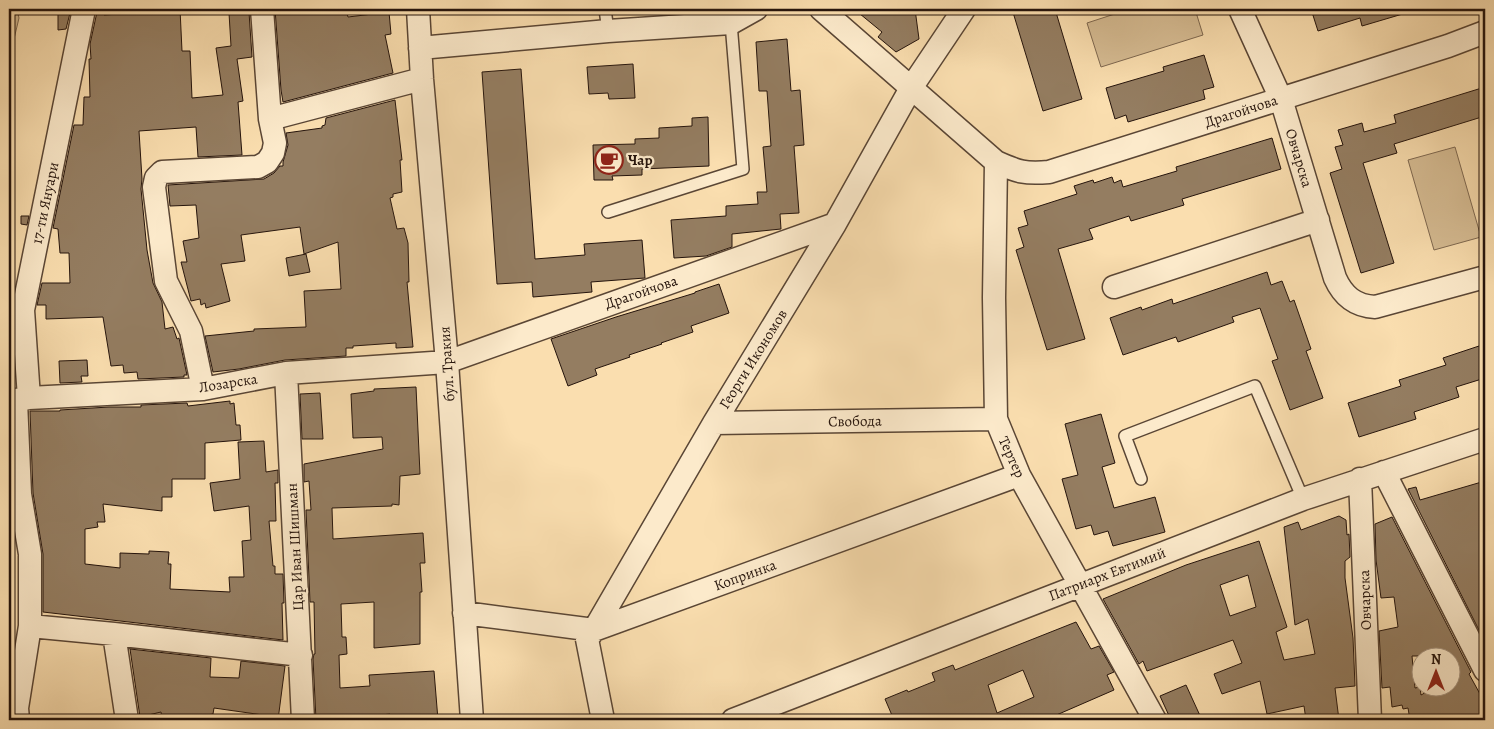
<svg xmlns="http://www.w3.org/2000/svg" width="1494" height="729" font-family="Alegreya,serif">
  <rect width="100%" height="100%" fill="#fadeaf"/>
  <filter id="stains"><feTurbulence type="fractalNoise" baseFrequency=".004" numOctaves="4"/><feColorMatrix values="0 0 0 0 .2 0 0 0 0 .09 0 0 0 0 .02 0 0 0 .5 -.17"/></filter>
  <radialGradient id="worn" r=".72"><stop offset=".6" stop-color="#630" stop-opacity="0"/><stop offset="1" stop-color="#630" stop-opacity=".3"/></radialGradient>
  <!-- green -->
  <path fill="#d6bc93" stroke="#7e6850" d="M9,9H17L19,18L9,60Z
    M1130,9H1195L1203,35L1101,67L1087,23Z
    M1455,147L1481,237L1434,250L1408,160Z"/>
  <!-- building -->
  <path fill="#947d61" stroke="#25140c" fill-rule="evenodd" d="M71,9L66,29L58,30V10Z
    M150,9H180L182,51H190L192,98L223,95L216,48L231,46L229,13L249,12L252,57L237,59L243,101L238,102L242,155L198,157L196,127L139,131L142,179L141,189L147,250L153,283L162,302L165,329L173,327L177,339L179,338L187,375H184V377L138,379L137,372L124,373L123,365L111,366L103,317L46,319V305H37L42,283H70L69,253H60L58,229L53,228L74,125H83L84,97H90L89,59H91L90,44L97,12H104V15L151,12Z
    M275,9H346L348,17L389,12L391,34L385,35L393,73L283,102L281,90Z
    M854,9H915L919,39L896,52L878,37L882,32Z
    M1012,9H1055L1082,99L1043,111Z
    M1311,9H1406V13L1362,26L1360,18L1318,31Z
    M787,39L791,91L800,90L804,145L794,146L799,213L780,214L781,229L732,234V247L706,256L674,258L671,220L726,216V206L758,204L757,192H767L763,147L771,146L767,91H759L756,42Z
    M1204,55L1214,87L1203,90L1205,99L1128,122L1126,115L1115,119L1106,88L1164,71L1163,67Z
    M633,64L635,98L609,99L608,93L589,94L587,67Z
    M521,69L535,259L585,255L584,244L642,240L645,278L591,282L592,292L533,297L532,282L497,284L482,72Z
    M1485,87V116L1394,144L1397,153L1363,163L1394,263L1361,273L1330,173L1342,169L1335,147L1343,145L1338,130L1362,123L1364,132L1396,123L1394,115Z
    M395,100L402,160H400L402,192L393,194V197L390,198L397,229L404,228L408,243L409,282H407L413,347L396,348V343L353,346V348H346V356L285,360L239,369L213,372L205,336L254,331V329L306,327L304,291L341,289L338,242L304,254L300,227L241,235L245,261L221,264L230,301L206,308L205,303L201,305L200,299L191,301L181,262H187L183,241L199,238L196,205L170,206L168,185L264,179L274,173L280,166H283V162L288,145L286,133L322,128V126L325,125L326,118Z
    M708,117L709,166L642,169V175L612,176L613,180H594L593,145L635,144V139L659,138V128L692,126V118Z
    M1272,138L1281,169L1182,199L1184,205L1131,221L1129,216L1089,229L1093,239L1058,249L1085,339L1047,350L1016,250L1024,247L1018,228L1028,225L1024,211L1077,194L1074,186L1093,180L1094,183L1112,177L1114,183L1121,180L1123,187L1177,171L1176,167Z
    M21,216H29L27,225L21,224Z
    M306,254L310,272L289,276L286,258Z
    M1267,272L1271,285L1282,281L1290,302L1294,300L1311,349L1306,351L1323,398L1290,410L1272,361L1278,359L1260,308L1232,317L1234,322L1178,342L1176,337L1123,355L1110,318L1141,307L1142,310L1172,299L1173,304Z
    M719,284L729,313L691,326L693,332L661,343L662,344L629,355L630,357L595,369L597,375L568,386L551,339L616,317L695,293V292Z
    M1485,344V378L1456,387L1459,397L1414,412L1416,419L1359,437L1348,403L1401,386L1399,380L1446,365L1443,358Z
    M87,360L88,376H81L82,382L60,383L59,361Z
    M416,387L420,474L400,476L399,505L392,504V506L332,508L333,539L423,533L425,563H420L422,592H420V644L374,648V602L341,604L342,637H346L347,654L339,655L340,688L370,686L369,675L434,671L438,720H390V714L335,720H316L313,659L314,654H315L314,602H310L306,510H311L309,481L304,482V464L383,449L382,437L353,438L351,394L374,391V389Z
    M320,393L323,439H302L300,394Z
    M230,401V404L234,403L236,425H240L241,440L205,443V479H172V497H162V511L103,504L105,522H97L98,527L85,529V564L120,568V553L149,554V551L169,552L168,564H171L170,589L230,592L229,577H244L242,541L251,540L249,506L214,511L210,483L240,479L238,442L264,441L266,472L278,470V483H275L276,521H269L273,566H275V574H283L284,603H282L283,640L43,612V554L33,493L30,411H60V410L109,407H141V405L187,403L188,406Z
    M1101,414L1115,463L1102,467L1114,508L1155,497L1165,532L1113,546L1108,531L1094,535L1091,525L1076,529L1062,479L1078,475L1065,424Z
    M1485,481V642L1408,489L1416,487L1420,500Z
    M1339,516L1346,520L1347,535L1349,534L1350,557L1345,561V578L1353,638L1355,686L1335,688L1339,720H1306L1304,706L1267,714L1260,681L1222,694L1214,674L1242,663L1233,640L1147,671L1143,661L1139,664L1103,599L1186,565L1259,541L1287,627L1276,632L1284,660L1315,654L1308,619L1295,625L1284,527L1298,522L1301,530ZM1248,575L1256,607L1230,616L1220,585Z
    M1392,517L1471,672L1469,674L1485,703V714L1474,720H1410L1408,708L1403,709L1402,705L1392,707L1390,687L1382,688L1379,631L1398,627L1394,597L1381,598L1376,560L1375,524ZM1412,656H1452V686H1437L1421,695L1420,687L1415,688Z
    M1076,622L1091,649L1099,646L1114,672L1107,675L1114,690L1045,720H894L885,699L907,690L908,692L935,681L932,673L953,665L955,670ZM1023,670L1034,697L997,713L988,685Z
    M130,649L211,658L210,677L239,678L241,661L285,666L278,720H262L263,715L214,708L213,714L174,720H162L161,712L140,717Z
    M1186,685L1202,720H1171L1160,696Z"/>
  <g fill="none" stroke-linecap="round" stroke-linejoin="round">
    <defs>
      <path id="service" d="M605,9L608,31
        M608,212L743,169L731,23
        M1141,479L1125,436L1255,386L1303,499"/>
      <path id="minor" d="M418,9L422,79L447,362L472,720
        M821,9L996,162C1018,172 1025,174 1049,172L1448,46L1485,32
        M1240,9L1281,99L1335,278C1343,296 1355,306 1375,307L1485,277
        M420,48L608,31L731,23L756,9
        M270,119L422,79
        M996,162L994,298L996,419L1019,475L1155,720
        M1114,287L1318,220
        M286,373L303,720
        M203,389L191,331L166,281L154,187L156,178L162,172L258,167L267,162L273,153L275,143L270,119L262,9
        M29,398L23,310L84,9
        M9,401L29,398L203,389L286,373L447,362L835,224
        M16,401L20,494L30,554V626L17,708L18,720
        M714,423L996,419
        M1384,472L1485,670
        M1360,479L1370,720
        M464,613L594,630L1019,475
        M30,626L114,634L301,655
        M114,634L127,720
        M603,720L587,639L594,630L714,423L835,224L911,88L964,9
        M733,720L1303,499L1485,439"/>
    </defs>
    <!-- service casing -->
    <use href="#service" stroke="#5a4635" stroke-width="14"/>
    <!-- minor casing -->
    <use href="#minor" stroke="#5a4635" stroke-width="25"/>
    <!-- service -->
    <use href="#service" stroke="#fceacb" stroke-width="11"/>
    <!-- minor -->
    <use href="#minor" stroke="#fceacb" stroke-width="22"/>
  </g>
  <!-- icons -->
  <defs>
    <symbol id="cafe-ring" viewBox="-11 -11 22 22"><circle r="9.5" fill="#fceacb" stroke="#8f2418" stroke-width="1.5"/><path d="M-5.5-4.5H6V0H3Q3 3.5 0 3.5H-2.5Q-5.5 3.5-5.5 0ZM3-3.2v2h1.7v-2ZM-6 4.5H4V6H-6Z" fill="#8f2418"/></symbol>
  </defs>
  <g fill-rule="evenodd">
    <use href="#cafe-ring" x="593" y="144" width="32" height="32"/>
  </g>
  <g text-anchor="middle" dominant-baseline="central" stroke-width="4.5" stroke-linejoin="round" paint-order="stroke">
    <!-- street labels -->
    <g font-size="15" fill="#25140c" stroke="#fceacb">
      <text transform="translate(1241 111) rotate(-18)">Драгойчова</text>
      <text transform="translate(1299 158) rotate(73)">Овчарска</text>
      <text transform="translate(45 203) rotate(-78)">17-ти Януари</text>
      <text transform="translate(641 292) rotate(-19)">Драгойчова</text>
      <text transform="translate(753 359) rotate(-58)">Георги Икономов</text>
      <text transform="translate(447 364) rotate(-94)">бул. Тракия</text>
      <text transform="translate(228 383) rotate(-9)">Лозарска</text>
      <text transform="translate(855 421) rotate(-1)">Свобода</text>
      <text transform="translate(1012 457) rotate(65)">Тертер</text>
      <text transform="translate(295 547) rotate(-93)">Цар Иван Шишман</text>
      <text transform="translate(1107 574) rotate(-21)">Патриарх Евтимий</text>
      <text transform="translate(745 575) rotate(-20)">Копринка</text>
      <text transform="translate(1365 600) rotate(-92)">Овчарска</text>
    </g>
    <!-- poi labels -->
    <g font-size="15" font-weight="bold" fill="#25140c" stroke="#fceacb" text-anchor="start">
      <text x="628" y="160">Чар</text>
    </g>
  </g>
  <!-- margin -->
  <rect width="1494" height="729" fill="none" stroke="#fadeaf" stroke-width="30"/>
  <rect x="10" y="10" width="1474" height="709" fill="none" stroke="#25140c" stroke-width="2.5"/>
  <rect x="15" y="15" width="1464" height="699" fill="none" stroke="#25140c"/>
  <!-- north arrow -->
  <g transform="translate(1436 672)"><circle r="24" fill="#fceacb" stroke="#a6947f"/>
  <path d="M0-4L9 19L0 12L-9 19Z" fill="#8f2418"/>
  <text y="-8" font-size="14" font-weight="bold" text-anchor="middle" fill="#25140c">N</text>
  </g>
  <rect width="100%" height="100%" filter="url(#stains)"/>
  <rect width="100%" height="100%" fill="url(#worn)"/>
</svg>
